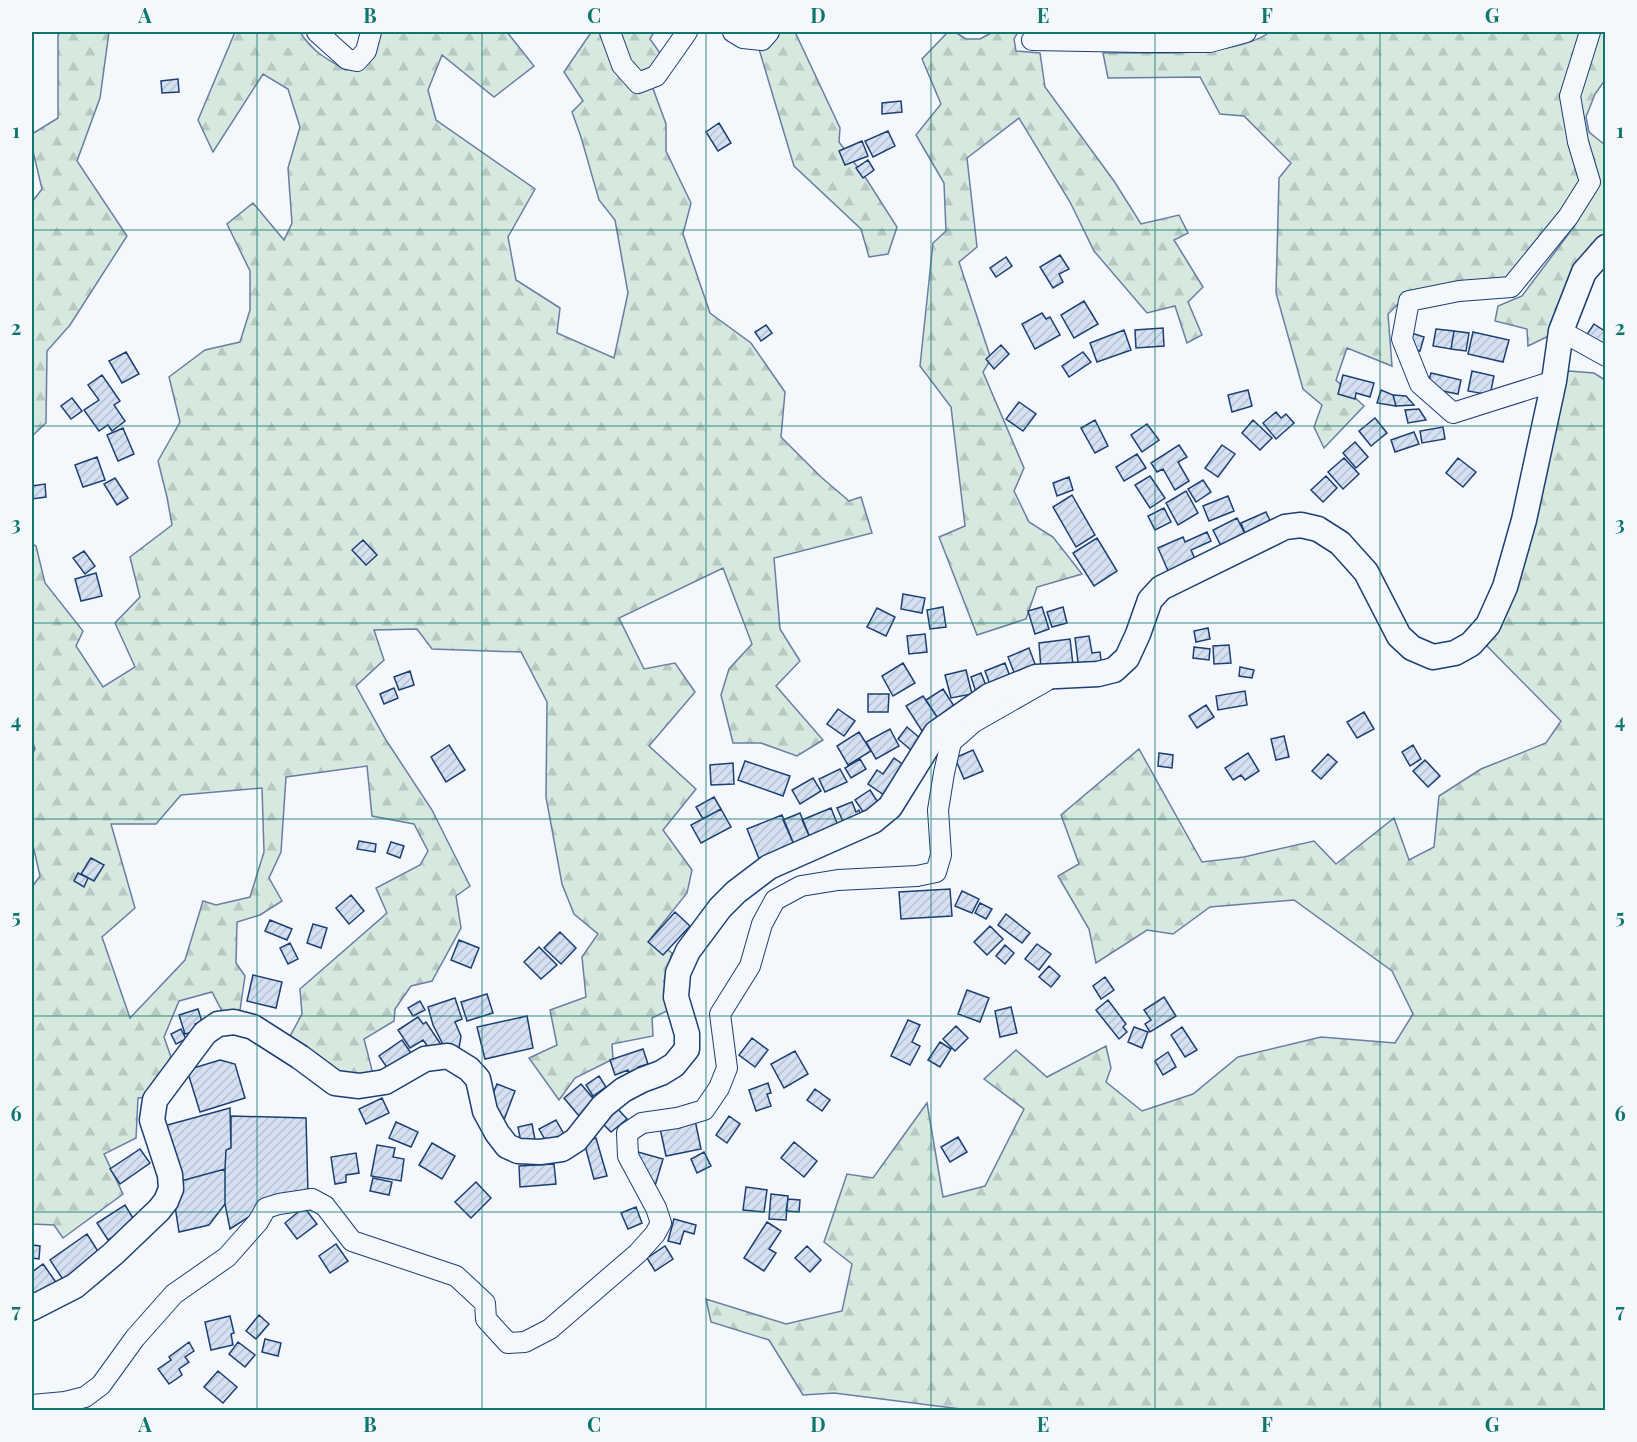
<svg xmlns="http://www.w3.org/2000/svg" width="1637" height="1442" font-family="'Playfair Display',serif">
  <defs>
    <pattern id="forest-firs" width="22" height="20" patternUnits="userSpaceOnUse" patternTransform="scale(1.5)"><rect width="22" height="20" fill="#d7e8df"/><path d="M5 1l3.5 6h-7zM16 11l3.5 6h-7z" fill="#b8c8c3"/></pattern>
    <pattern id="building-hatch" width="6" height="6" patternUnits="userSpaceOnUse" patternTransform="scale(1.5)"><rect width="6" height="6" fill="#d5e0f0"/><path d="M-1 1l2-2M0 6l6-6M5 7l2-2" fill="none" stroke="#b6c1d1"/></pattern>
  </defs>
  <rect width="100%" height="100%" fill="#f4f7fb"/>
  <!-- forest -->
  <path fill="url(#forest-firs)" stroke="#687fa3" stroke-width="1.5" fill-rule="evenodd" d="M60,32H109L100,98L77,161L127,236L70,325L47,351L46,423L32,436V202L42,189L32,147V134L58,118V35Z
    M235,32H300C312,51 326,59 346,70L363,65L378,32H507L534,66L494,97L442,55L428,90L436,120L535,189L508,237L516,280L560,308L557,333L614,358L628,293L615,220L599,200L581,137L572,112L583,101L564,72L590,34L588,32H605L652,86L666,124V151L691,203L683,234L710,313L751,343L785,392L781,437L821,477L849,501L861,497L872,533L774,558L780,629L800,661L776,686L823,740L797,756L761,743H733L721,695L729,669L752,644L723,568L619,618L644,669L675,663L695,692L649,746L696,789L663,830L692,870L687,893L651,938L672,953L664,981L671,1009L652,1018L653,1036L612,1044L613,1059L575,1078L559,1100L529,1058L557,1045L550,1010L586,997L582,957L598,934L574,914L562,884L546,797L547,702L521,652L432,649L417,629L374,630L384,660L356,686L386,740L432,810L470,886L456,896L461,928L432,981L411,986L395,1009L394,1021L364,1039L373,1074L352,1076L329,1071L289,1038L302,1014L300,989L387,913L376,888L420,865L428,851L414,824L372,816L367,766L286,777L281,852L269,878L282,901L260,915L237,922L236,963L245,976L240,1010L223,1013L212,992L179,1001L164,1037L173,1063L149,1097L138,1098L136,1138L104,1154L123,1194L63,1238L54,1225L32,1224V887L40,876L32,841V754L35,749L32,740V544L36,546L45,583L83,631L76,646L103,687L135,667L115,623L140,597L130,557L172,525L167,497L158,461L180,422L169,377L205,350L240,342L250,310V271L227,224L253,203L284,240L292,223L288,168L300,127L288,89L263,74L213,152L198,120ZM262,788L264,852L250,897L216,905L203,901L185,960L130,1018L102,937L135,908L111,824H156L181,795Z
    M616,32H654L650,39L662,56L651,72L638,76Z
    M780,32H795L840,128L839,142L867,180L897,227L888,254L869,257L861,229L794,166L759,49L768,44Z
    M948,32H955L966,39H980L993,32H1018L1014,39L1016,51L1040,53L1045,87L1114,181L1141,224L1179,215L1188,233L1174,240L1203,287L1188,302L1202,335L1187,343L1175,306L1147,313L1094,251L1070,202L1019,118L967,158L977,247L959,262L991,359L983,372L1024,468L1014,491L1029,522L1053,537L1082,574L1037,587L1026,619L977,635L939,537L965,526L951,407L920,366L933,243L946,231L944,183L916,135L941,104L922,59Z
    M1270,32H1584L1567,78L1582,182L1569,206L1505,284L1405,297L1388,314L1392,366L1347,348L1336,380L1364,406L1324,448L1314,427L1322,405L1303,389L1276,293L1279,178L1291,163L1244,116L1220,114L1200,77L1108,78L1103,53C1148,52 1232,59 1270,32Z
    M1600,32H1605V80L1595,94L1586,117L1589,132L1605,145V233L1575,275L1559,331L1528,346L1527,329L1495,321L1498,306L1522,296L1573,228L1593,196L1596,179L1581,136L1578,89L1586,63Z
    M1569,371L1594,373L1605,380V1410H969L834,1393L803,1395L769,1340L711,1322L706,1299L786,1324L842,1311L852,1264L824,1242L847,1174L873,1178L927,1103L943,1197L985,1186L1024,1109L984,1079L1016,1050L1047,1077L1106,1046L1111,1068L1106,1082L1142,1111L1193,1094L1238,1057L1321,1037L1395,1043L1413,1014L1392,971L1294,900L1210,907L1173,934L1147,930L1096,963L1089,929L1058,876L1079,864L1061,815L1139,749L1202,862L1244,857L1314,841L1336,864L1394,818L1409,860L1434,847L1439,796L1481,769L1546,743L1561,721L1484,643L1531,525L1549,461L1563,376Z"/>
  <!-- building -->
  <path fill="url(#building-hatch)" stroke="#1d3f73" stroke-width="1.5" d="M178,79L179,92L162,93L161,81Z
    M901,101L902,112L882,114V103Z
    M719,123L731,143L718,151L706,132Z
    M888,131L895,146L873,157L865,141Z
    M862,141L868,156L845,165L839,151Z
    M868,160L874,170L863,178L856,168Z
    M1060,255L1069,269L1059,274L1063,282L1053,288L1040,267Z
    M1006,257L1012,266L996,277L990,268Z
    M1084,301L1098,324L1074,338L1061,315Z
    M1042,313L1046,319L1050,317L1060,335L1035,349L1022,324Z
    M1594,324L1606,332V349L1582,342Z
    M766,325L772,333L761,341L755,332Z
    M1163,328L1164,346L1136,348L1135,330Z
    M1436,329L1454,331L1451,349L1433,346Z
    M1124,330L1131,350L1097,362L1090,343Z
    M1405,331L1424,337L1420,351L1400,345Z
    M1454,331L1469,333L1466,351L1451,349Z
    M1473,332L1509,340L1503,362L1468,354Z
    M1001,345L1009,354L994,369L986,359Z
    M126,352L139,374L122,383L109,361Z
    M1083,352L1091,362L1069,377L1062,366Z
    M1472,371L1494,376L1490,395L1468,391Z
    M1431,373L1461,380L1458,394L1427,388Z
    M102,375L120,401L114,405L125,421L112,431L108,425L99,431L84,410L99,400L88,385Z
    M1343,375L1374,383L1370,397L1356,393L1355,399L1338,394Z
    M1248,390L1252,406L1232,412L1228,395Z
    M1381,390L1393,395L1396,406L1377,403Z
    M1393,395L1406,396L1414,405L1396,406Z
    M72,398L82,411L71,419L61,406Z
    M1019,402L1036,414L1023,431L1006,419Z
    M1419,409L1426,420L1408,423L1405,410Z
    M1276,412L1281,418L1286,414L1294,423L1276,439L1263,423Z
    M1375,418L1387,433L1371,446L1359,431Z
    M1095,420L1108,446L1095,453L1081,428Z
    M1253,420L1272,438L1260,450L1242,433Z
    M1147,424L1159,440L1142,452L1131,435Z
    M1443,427L1445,439L1422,443L1420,431Z
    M123,428L134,454L118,461L107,435Z
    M1414,432L1419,444L1395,452L1391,440Z
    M1355,442L1368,457L1356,468L1343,453Z
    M1179,445L1187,457L1178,462L1189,481L1175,490L1163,469L1157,472L1151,463Z
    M1222,445L1235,454L1218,477L1205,468Z
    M1137,454L1146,468L1124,481L1116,467Z
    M97,457L105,480L83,487L75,465Z
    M1344,458L1359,474L1343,489L1328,472Z
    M1458,458L1476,472L1463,487L1446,473Z
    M1150,476L1165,498L1150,508L1135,485Z
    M1326,476L1337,488L1323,502L1311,490Z
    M1069,477L1073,490L1057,496L1053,483Z
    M115,478L128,498L117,505L104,484Z
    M1203,480L1211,492L1196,502L1188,489Z
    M45,484L46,497L32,499V486Z
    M1186,491L1198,513L1178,525L1166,503Z
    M1072,495L1095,535L1076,547L1053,507Z
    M1228,496L1234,511L1209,521L1203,506Z
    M1164,508L1171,522L1155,530L1148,516Z
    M1266,512L1272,525L1246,536L1241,523Z
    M1237,518L1246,536L1222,548L1213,530Z
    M1207,532L1211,541L1191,550L1196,561L1169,573L1158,548L1183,537L1185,542Z
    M1097,538L1117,571L1094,586L1073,553Z
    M363,540L377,555L366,565L352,550Z
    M84,551L95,566L85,574L73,558Z
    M96,573L102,596L81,601L75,579Z
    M903,594L925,598L922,613L901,609Z
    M943,607L946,627L930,629L927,610Z
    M1042,607L1049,629L1035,634L1028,611Z
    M1063,607L1067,623L1052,627L1047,612Z
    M877,608L895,617L886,636L867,627Z
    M1208,628L1210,639L1196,642L1194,631Z
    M925,634L927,652L909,654L907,636Z
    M1089,636L1092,653L1100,652L1102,667L1079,670L1075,638Z
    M1070,639L1073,665L1041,669L1039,643Z
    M1229,645L1231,663L1214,664L1213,646Z
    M1194,647L1210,649L1209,660L1193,658Z
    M1029,648L1038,672L1017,680L1008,657Z
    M903,663L915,683L893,696L882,676Z
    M1005,663L1012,682L992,690L985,671Z
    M1240,667L1254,670L1252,678L1239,676Z
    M966,670L972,694L951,698L945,675Z
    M410,671L414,685L399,690L394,677Z
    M981,673L987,688L976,692L971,677Z
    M394,688L398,698L384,704L380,694Z
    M943,689L956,709L939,720L926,700Z
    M1245,691L1247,705L1218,710L1216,696Z
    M868,694H889L888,712H868Z
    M923,696L939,720L922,731L906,706Z
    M1206,705L1214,717L1197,728L1189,716Z
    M838,709L855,721L844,736L827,724Z
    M1364,712L1374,729L1357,738L1347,722Z
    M907,727L921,739L911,750L898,739Z
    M890,729L899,746L876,759L866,742Z
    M859,732L871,751L848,765L837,746Z
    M1284,736L1289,757L1276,760L1271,739Z
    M449,745L465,770L446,782L431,757Z
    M1413,745L1421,759L1410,766L1402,752Z
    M973,750L983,771L964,779L955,758Z
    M1159,753L1173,755L1172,768L1158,766Z
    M1248,753L1259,771L1245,780L1241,775L1233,780L1225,768Z
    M1328,754L1337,762L1321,779L1312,771Z
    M894,758L905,766L884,795L868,784L877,770L883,774Z
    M860,759L866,769L851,778L845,768Z
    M1425,760L1440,776L1428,787L1413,771Z
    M745,761L790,776L783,796L738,780Z
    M733,763L734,784L711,785L710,765Z
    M840,769L847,782L825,792L819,779Z
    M813,778L821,791L800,804L792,790Z
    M870,790L881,807L866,816L855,800Z
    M714,797L721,809L703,819L696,807Z
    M852,802L856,812L859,810L863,819L845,826L837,808Z
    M831,808L839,828L811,840L802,820Z
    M721,809L731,827L701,843L691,825Z
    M800,813L811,840L795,847L783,820Z
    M782,815L795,847L760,861L747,829Z
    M359,841L376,844L375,852L357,849Z
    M391,842L404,846L400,858L387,853Z
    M91,858L104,865L94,881L81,874Z
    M78,873L88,878L84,887L74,881Z
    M950,889L952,916L901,919L899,892Z
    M962,891L979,899L972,913L955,906Z
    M351,895L364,911L349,924L336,908Z
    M980,903L992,909L986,919L975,913Z
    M675,912L690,926L663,955L648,942Z
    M1006,914L1030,933L1022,943L998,925Z
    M270,920L292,929L287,940L265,931Z
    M313,924L327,928L321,948L307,943Z
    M990,926L1003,939L987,955L974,942Z
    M560,932L576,948L561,964L544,948Z
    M459,940L479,948L471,968L451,960Z
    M290,943L298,959L288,964L280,948Z
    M1037,944L1051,954L1039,970L1025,959Z
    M1005,945L1014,953L1005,964L996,956Z
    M539,947L557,965L541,979L524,962Z
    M1049,966L1060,976L1051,987L1039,977Z
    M253,975L282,982L276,1008L247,1001Z
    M1105,977L1114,990L1101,999L1093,986Z
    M967,990L989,998L980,1022L958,1014Z
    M487,994L493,1013L467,1021L461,1002Z
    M1164,997L1176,1016L1150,1032L1145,1024L1151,1020L1144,1010Z
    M455,998L462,1019L455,1022L461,1036L459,1048L448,1054L433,1025L428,1007Z
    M1108,1000L1126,1024L1123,1027L1127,1032L1119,1039L1096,1010Z
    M420,1001L425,1010L413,1016L408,1008Z
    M1011,1007L1017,1033L1000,1037L995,1011Z
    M198,1009L202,1022L195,1024L197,1031L185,1034L179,1015Z
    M527,1016L533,1048L485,1059L477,1027Z
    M418,1017L423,1024L426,1022L442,1046L432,1052L423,1040L410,1048L398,1030Z
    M908,1020L920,1025L912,1042L920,1046L910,1065L891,1056Z
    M956,1026L968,1038L955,1051L943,1039Z
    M1134,1027L1148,1032L1142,1048L1128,1042Z
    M1182,1027L1197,1050L1185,1057L1171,1035Z
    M181,1029L186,1039L176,1044L171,1034Z
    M752,1038L768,1050L755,1067L739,1055Z
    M402,1040L411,1053L388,1069L379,1056Z
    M940,1042L951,1049L940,1067L928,1060Z
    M643,1049L648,1064L638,1067L640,1075L631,1079L628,1070L615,1075L610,1060Z
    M795,1051L808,1074L784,1088L771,1064Z
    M1168,1052L1176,1067L1163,1075L1155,1061Z
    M220,1060L235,1064L245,1098L200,1112L187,1070Z
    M599,1076L606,1087L593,1096L586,1085Z
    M768,1083L771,1093L767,1094L771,1106L756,1111L749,1090Z
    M497,1084L515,1091L502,1125L483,1118Z
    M581,1084L596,1102L579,1116L564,1098Z
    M815,1089L830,1100L822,1111L807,1100Z
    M382,1098L389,1113L366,1124L359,1109Z
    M230,1108L231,1148L226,1150L225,1169L181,1181L160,1127Z
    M617,1108L627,1119L611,1132L601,1122Z
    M231,1116L306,1118L308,1194L275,1200L230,1229L225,1204V1169L226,1150L231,1148Z
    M729,1116L740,1124L727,1143L716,1135Z
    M556,1120L565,1136L548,1145L539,1129Z
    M695,1120L701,1149L666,1156L660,1128Z
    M396,1122L418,1132L411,1147L389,1138Z
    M532,1124L536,1145L522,1148L518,1127Z
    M958,1137L967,1152L950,1162L941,1147Z
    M596,1138L607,1176L594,1179L584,1142Z
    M794,1142L817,1161L804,1177L781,1158Z
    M432,1143L455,1156L442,1179L419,1165Z
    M377,1145L395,1148L393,1157L404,1159L401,1181L371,1176Z
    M140,1149L150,1163L120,1184L110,1169Z
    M638,1152L663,1159L655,1186L637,1181L634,1167Z
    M704,1152L711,1166L697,1173L691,1159Z
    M356,1153L359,1173L346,1175V1182L335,1184L331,1157Z
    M554,1164L556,1184L520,1187L519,1166Z
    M225,1169V1204L209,1225L179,1232L175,1206L181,1181Z
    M373,1178L392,1182L389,1195L370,1191Z
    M476,1182L491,1198L471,1218L455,1202Z
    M746,1187L767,1190L764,1212L743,1210Z
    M771,1194L788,1196L786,1220L769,1219Z
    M788,1199L800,1200L799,1212L786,1211Z
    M125,1205L136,1223L108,1240L97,1223Z
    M304,1207L317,1224L297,1239L285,1223Z
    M636,1207L642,1223L628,1229L621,1213Z
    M674,1219L696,1225L694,1234L684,1231L680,1244L668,1241Z
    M767,1222L781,1231L769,1249L776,1253L764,1271L744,1258Z
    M87,1234L101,1256L64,1281L50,1260Z
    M336,1244L348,1261L330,1273L319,1256Z
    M32,1245L40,1246L39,1259L32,1258Z
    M665,1246L673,1259L655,1271L647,1258Z
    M807,1246L821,1260L810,1272L795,1258Z
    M43,1264L58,1285L32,1303V1272Z
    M259,1315L269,1324L256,1339L246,1331Z
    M230,1316L234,1333L231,1334L233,1345L211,1350L205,1322Z
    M265,1339L281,1343L278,1356L262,1352Z
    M189,1342L194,1351L185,1357L189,1362L179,1369L182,1375L169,1384L158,1369L171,1360L169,1357Z
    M238,1342L255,1355L245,1367L229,1354Z
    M218,1371L237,1387L223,1403L204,1387Z"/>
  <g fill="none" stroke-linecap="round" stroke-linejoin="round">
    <defs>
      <path id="minor" d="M317,32L347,59L357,61L366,51L371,32
        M610,32L622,65L638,83L656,76L687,32
        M733,32L743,38L762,40L769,32
        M1038,32L1032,40L1140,42H1210L1246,32
        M1561,331L1606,356
        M1554,381L1453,413L1420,384L1402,339L1409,301L1459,291L1511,287L1568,217L1590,182L1578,142L1570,96L1590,32
        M32,1405L65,1402L85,1397L101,1385L135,1338L174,1294L227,1257L258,1222L266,1208L279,1204L312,1199L325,1206L352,1241L456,1276L485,1303L486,1319L508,1343L525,1342L550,1329L638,1253L655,1234L661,1223L656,1208L628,1156L627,1133L642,1123L677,1118L704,1110L719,1088L727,1068L720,1014L750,966L762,924L775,900L801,886L838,880L917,876L936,872L941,855L938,810L944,773L951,742L974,722L1046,681"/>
      <path id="major" d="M32,1308L75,1286L113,1254L159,1210L166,1201L171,1189L170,1175L152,1120L155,1100L205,1033L218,1024L234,1022L253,1027L300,1057L335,1083L359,1086L385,1082L425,1059L448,1056L469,1069L478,1079L485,1111L497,1133L507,1146L518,1151L540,1152L562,1149L576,1140L603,1106L623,1090L642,1080L661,1073L674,1065L687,1049V1034L676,997L678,973L688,951L720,908L736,892L769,867L873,821L890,807L936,733L989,696L1036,677L1098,674L1114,670L1127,658L1138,634L1150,600L1161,588L1285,527L1301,525L1318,529L1340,543L1366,572L1399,636L1412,648L1433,657L1455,653L1471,644L1488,625L1505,587L1524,520L1554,381L1561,331L1584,272L1606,247"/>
    </defs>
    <!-- minor casing -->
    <use href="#minor" stroke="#1d3f73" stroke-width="22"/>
    <!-- major casing -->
    <use href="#major" stroke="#1d3f73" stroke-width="27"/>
    <!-- minor -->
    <use href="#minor" stroke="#f4f7fb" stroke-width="20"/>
    <!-- major -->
    <use href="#major" stroke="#f4f7fb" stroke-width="24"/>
  </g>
  <!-- grid -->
  <path fill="none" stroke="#0f766e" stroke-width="1.5" stroke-opacity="0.55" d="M257,32V1410M482,32V1410M706,32V1410M931,32V1410M1155,32V1410M1380,32V1410M32,230H1606M32,426H1606M32,623H1606M32,819H1606M32,1016H1606M32,1212H1606"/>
  <!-- border -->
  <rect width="1637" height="1442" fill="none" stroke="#f4f7fb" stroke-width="66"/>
  <rect x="33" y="33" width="1571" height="1376" fill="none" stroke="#0f766e" stroke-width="2"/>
  <g font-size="20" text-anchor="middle" font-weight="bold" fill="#0f766e">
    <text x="145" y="23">A</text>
    <text x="370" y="23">B</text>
    <text x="594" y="23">C</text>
    <text x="818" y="23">D</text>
    <text x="1043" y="23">E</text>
    <text x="1267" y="23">F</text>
    <text x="1492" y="23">G</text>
    <text x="16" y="138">1</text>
    <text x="1620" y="138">1</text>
    <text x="16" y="335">2</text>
    <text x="1620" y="335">2</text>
    <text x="16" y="531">3</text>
    <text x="1620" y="531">3</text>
    <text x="16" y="728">4</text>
    <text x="1620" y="728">4</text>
    <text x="16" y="924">5</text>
    <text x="1620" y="924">5</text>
    <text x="16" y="1121">6</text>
    <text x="1620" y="1121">6</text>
    <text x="16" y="1318">7</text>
    <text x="1620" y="1318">7</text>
    <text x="145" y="1432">A</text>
    <text x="370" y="1432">B</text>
    <text x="594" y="1432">C</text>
    <text x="818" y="1432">D</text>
    <text x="1043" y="1432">E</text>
    <text x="1267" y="1432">F</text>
    <text x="1492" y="1432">G</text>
  </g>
</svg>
